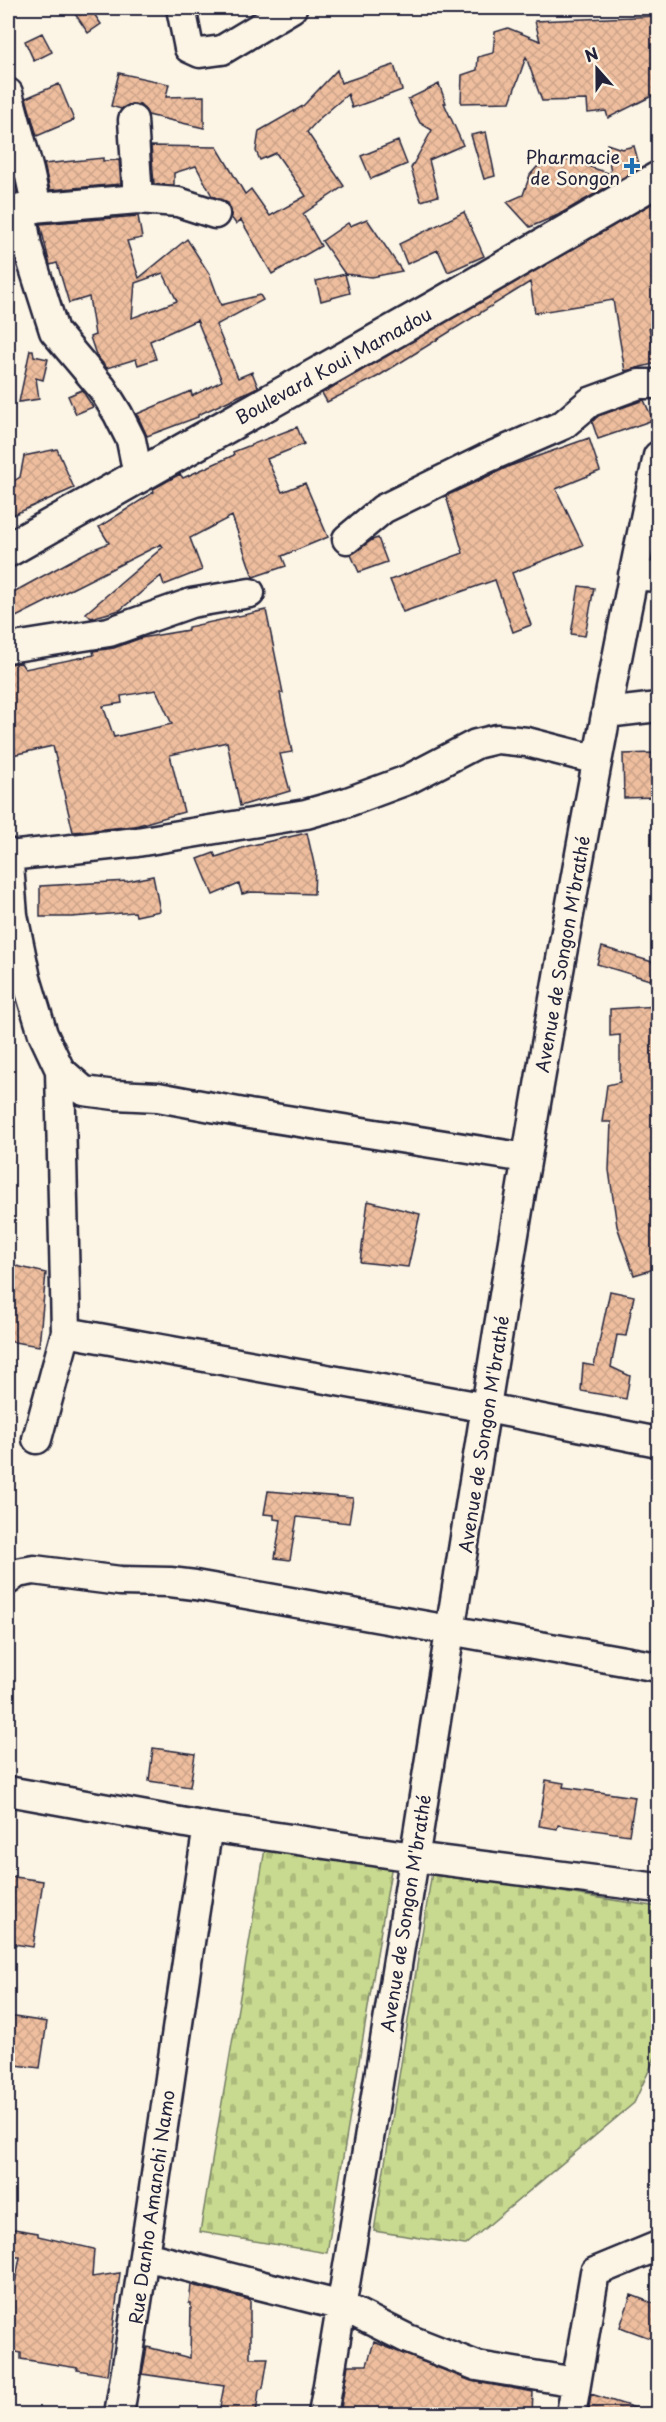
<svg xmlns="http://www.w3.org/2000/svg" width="666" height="2422" font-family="'Playpen Sans',sans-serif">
  <defs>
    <pattern id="cemetery-stones" width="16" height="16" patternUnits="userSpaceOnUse" patternTransform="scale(1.5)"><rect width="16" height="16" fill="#c8da8f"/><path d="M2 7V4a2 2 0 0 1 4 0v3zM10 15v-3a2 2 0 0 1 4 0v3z" fill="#acbb7c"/></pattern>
    <pattern id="building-cross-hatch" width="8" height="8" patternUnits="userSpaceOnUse" patternTransform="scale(1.5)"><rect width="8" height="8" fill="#eebe9e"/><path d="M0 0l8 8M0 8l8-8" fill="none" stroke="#cca389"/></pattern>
  </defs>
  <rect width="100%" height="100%" fill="#fcf5e5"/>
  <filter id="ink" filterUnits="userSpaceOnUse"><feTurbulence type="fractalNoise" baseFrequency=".0167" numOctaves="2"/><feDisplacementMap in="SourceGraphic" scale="12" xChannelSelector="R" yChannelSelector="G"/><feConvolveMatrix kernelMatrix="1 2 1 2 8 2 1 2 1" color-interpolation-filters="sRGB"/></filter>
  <g filter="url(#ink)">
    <!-- cemetery -->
    <path fill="url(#cemetery-stones)" stroke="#757e65" stroke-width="1.5" d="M266,1843L392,1864L327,2253L200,2232Z
      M432,1872L658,1907V2051L634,2103L465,2245L374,2231Z"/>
    <!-- building -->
    <path fill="url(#building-cross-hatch)" stroke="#22223b" stroke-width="1.5" fill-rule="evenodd" d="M71,8H90L101,24L88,33Z
      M658,16V93L608,118L606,111L588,113L587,100L542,101L526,57L510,102L461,103L462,75L477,70L478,57L493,53L495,32L508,28L540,41L535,21Z
      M42,33L52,52L34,61L25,41Z
      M394,65L402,90L381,98L379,97L380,98L352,108L348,94L320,118L307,132L344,186L303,214L321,246L272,274L241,220L236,224L231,217V210L228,203L212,196L196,166L174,173V185L154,184L151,146L217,147L245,194L251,189L270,216L306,196L276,153L260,160L256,151L259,131L303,106L337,70L341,83Z
      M119,73L169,84L166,97L204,96V128L148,115L140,105L131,104L121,109L111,106Z
      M59,84L74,120L37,136L26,98Z
      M439,84L446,103H444L463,145L429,160L438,196L421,201L411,168L432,130L420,123L408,99Z
      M486,132L495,176L484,179L471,135Z
      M398,141L407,164L371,179L361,156Z
      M607,144L622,149L634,146L640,168L558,215L530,227L507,202L523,195L530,175L537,167L569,160L611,174Z
      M103,158V161L119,160L121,184L50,190L44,164Z
      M8,169H11L17,193L8,196Z
      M658,200V329L649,328L657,363L625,371L613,300L535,313L530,282L377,377L327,402L322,393Z
      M464,212L484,256L448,272L438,250L407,264L399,244Z
      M138,216L142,238L127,241L139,278L187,239L210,275L221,305L260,295L263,300L216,325L238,378L252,372L258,387L198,415V417L147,436L137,414L191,391L192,396L222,381L197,320L150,341L156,359L138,365L136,359L107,368L96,355L90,337L95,335L89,297L69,303L57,263L50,265L40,224ZM163,273L177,301L132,318L135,283Z
      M367,219L402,271L372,277L345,274L350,293L321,301L316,281L345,274L322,241L348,223L350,226Z
      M30,350H33L34,356L48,359L43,380L36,378L39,399L19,402Z
      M82,390L93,407L76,414L68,396Z
      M644,400L653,420L598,439L592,422L598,416Z
      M297,427L304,444L267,459L282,492L305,483L328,537L282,556L286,566L253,577L232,516L190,538L202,570L164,585L161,576L120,610L91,618L86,613L163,547L161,544L8,621V595L89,551L109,543L99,527L154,492L153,489L180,474L183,478L234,455L233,452Z
      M589,438L600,471L556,489L583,545L512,573L531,625L513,632L495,580L403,612L390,580L463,553L446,496L510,466Z
      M57,449L74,488L8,517V485L20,477L24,456Z
      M378,538L387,562L359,572L351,555L372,540Z
      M579,586L594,588L585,636L571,634Z
      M266,610L283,693H280L292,752L280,754L290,791L240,806L227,742L170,755L184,812L135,826L73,832L53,746L8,756V664L21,663L25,669L94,655L93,651L114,648L141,638L188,630V627ZM156,690L172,724L114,737L103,706L122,703L121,696Z
      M654,753L655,797L624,798L623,754Z
      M307,833L315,868L314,894L251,892L242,894L239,884L213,895L198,859L214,853L216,857L248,846Z
      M153,876L160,911L136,916L135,912L72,917H40V886L128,881Z
      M602,947L656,963L650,980L597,964Z
      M658,1006V1268L634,1275L617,1226L609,1170L611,1122H602L607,1085L620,1082V1035L610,1036V1009Z
      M368,1201L420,1214L408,1267L360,1262Z
      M8,1264L46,1273L39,1346L8,1341Z
      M610,1291L634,1296L626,1336L617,1335L611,1367L630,1376L626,1399L581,1391L583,1364L594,1366Z
      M268,1491L353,1498L349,1523L297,1517L290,1560L275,1558L281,1520L274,1519V1515L264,1514Z
      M153,1748L195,1754L190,1787L149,1781Z
      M546,1780L564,1783L563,1787L635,1797L629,1835L558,1825L557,1829L539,1826Z
      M8,1876L43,1881L33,1947L8,1943Z
      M8,2016L47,2022L40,2068L8,2064Z
      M8,2228L38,2233V2236L94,2249L92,2277L120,2273L107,2375L77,2370L78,2368L21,2359V2353L8,2350V2321L20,2257H8Z
      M191,2285L250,2300V2358H268L263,2388L259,2390L256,2415L219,2412L224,2386L142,2374L147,2347L190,2358L191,2303H189Z
      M631,2295L658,2305V2341L620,2327Z
      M374,2342L471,2381L533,2392L532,2415H340L348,2365H367Z
      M591,2394L645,2411V2415H588Z"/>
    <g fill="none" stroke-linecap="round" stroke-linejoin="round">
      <defs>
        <path id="minor" d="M181,8L189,48L200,53L222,50L292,8
          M8,93L29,171L37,208
          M133,120L138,199
          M21,209L27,246L54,331L102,388L118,414L131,440L138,475
          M8,213L21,209L138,199L178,202L215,214
          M347,539L383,509L485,459L563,425L590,402L639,384H658
          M633,575L658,577
          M8,648L109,632L191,603L250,593
          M606,713L658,707
          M8,853L13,915L26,978L43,1034L60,1070L84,1091L115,1095L158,1097L249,1114L526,1158
          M9,856L137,842L306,814L345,803L407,780L476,744L497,739L527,742L597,760
          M66,1332L487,1408L658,1442
          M37,1439L66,1332L60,1070
          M8,1580L17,1573L34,1570L120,1581L170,1582L195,1585L658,1667
          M8,1791L208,1827L414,1857L658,1888
          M145,2256L342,2306L408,2339L477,2366L576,2382
          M119,2414C152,2219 176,2022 208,1827
          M323,2414C436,1762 521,1104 658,456
          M571,2414L595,2272L658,2246"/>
        <path id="major" d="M8,550L433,309L658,179"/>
      </defs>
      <!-- minor casing -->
      <use href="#minor" stroke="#22223b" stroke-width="33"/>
      <!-- major casing -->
      <use href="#major" stroke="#22223b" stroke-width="38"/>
      <!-- minor -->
      <use href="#minor" stroke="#fcf5e5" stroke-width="28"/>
      <!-- major -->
      <use href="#major" stroke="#fcf5e5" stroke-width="33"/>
    </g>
  </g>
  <!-- markers -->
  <path fill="#1f6fb2" stroke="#fcf5e5" stroke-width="2" d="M629 157h6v6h6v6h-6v6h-6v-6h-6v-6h6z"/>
  <g text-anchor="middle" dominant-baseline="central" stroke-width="5" stroke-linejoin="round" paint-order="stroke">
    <!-- poi labels -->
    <g font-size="18" fill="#22223b" stroke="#fcf5e5" text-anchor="end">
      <text x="620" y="156">Pharmacie<tspan x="620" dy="21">de Songon</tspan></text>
    </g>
    <!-- street labels -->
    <g font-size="18" fill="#22223b" stroke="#fcf5e5">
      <text transform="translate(333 365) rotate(-29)">Boulevard Koui Mamadou</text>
      <text transform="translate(562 954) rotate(-80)">Avenue de Songon M'brathé</text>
      <text transform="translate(483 1434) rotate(-81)">Avenue de Songon M'brathé</text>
      <text transform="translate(405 1913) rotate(-81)">Avenue de Songon M'brathé</text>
      <text transform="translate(151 2207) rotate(-82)">Rue Danho Amanchi Namo</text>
    </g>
  </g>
  <!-- margin -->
  <rect width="666" height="2422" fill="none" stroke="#fcf5e5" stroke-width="30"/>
  <rect x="15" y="15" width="636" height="2392" fill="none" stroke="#22223b" stroke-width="2" filter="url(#ink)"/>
  <!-- north arrow -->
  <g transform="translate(597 69) rotate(339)" stroke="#fcf5e5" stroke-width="4.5" paint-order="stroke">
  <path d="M0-4.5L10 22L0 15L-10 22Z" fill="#22223b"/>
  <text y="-9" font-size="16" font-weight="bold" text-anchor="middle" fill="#22223b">N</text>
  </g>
</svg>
